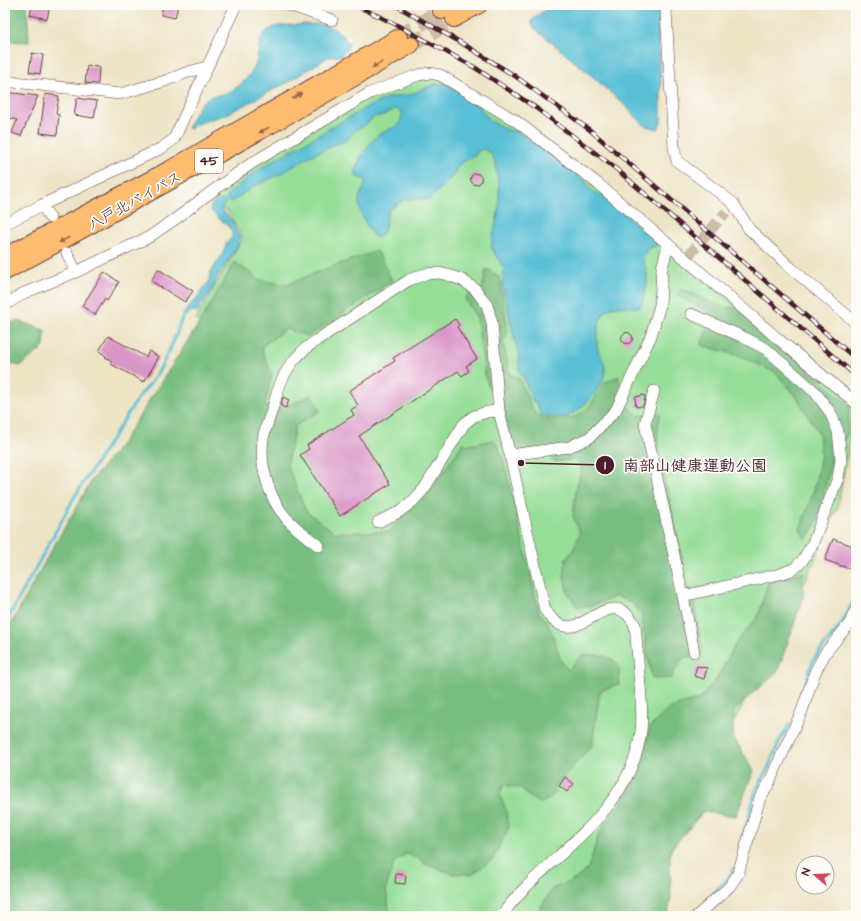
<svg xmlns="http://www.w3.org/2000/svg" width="861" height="921" font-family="'Architects Daughter','Klee One',sans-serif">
  <rect width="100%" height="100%" fill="#fdfcf7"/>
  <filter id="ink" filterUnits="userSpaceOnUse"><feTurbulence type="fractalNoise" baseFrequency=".025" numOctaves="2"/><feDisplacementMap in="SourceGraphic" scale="8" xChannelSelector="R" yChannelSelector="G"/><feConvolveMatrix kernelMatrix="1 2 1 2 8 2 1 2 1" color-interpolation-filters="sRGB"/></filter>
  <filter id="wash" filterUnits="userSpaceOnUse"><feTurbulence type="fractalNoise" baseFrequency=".012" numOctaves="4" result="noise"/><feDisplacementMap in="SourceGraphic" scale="16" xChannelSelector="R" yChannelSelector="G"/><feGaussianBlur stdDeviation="0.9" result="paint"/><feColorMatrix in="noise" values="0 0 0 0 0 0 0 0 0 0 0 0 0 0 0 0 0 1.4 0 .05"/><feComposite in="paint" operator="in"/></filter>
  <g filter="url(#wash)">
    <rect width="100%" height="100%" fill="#ede4c6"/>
    <!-- green -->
    <path fill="#96de98" stroke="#707e62" d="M430,73L516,121L856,403L838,506L806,580L771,652L729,731L663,867L632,916H21L5,784L227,345L196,319L243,238L228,212L207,195L370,93Z"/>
    <!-- forest -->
    <path fill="#78bd80" stroke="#616e56" d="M5,5H27L29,42L5,41Z
      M377,251L392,281L308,336L286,329L261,347L272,375L265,405L272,412L312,395L320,411L295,426L287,465L306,511L334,532H388L432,489L463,443L469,445L494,440L499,448L505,466L539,612L548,623L555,641L560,659L568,670L582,655C593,654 615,654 619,668C620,673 619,679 620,684L600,691L592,745L555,787L554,795L548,800L539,803L528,796L522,788L503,785L500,795L506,810L509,827L493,859L472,874H453L425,864L420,859L406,854L394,862L386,889L390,916H5V635L44,563L92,480L122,443L203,317L235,262L260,280L286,285L325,269Z
      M486,269L491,271L499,277L508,331L503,342L510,375L519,378L533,410L538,418L556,419L576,417L591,405L605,382L619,376V388L617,398L639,416L654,412L660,415L657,434L659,452L688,585L695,609L702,653L683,658L673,674L672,678L652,679L641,614L632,603L616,596C603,602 591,607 577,607L567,591L564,576L566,559L572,552L580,533L573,516L576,490L582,466L574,459L555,462L538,449L520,450C507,438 504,411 503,395L490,390L485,376L477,318L465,299L470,292L481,291L484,281Z
      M681,289L725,308L735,307L850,406L847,435L832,458L818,519L811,534L805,539L800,529L814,490L821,455L819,434L796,396L775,372L740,356L701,345L714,315L676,295Z
      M18,321L45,330L44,347L20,366L5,362V324Z
      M803,572V598L777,673L756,690L734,711L733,737L754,770L736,816L703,812L670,850L671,896L668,916H535L552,889L574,880L588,869L599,833L624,799L634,779L644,751L650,727L670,708L700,699L717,678L738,640L758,617L768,583Z"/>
    <!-- water -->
    <path fill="#58bfd6" stroke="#516f80" d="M551,5H658L661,90V122L658,129L645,126L620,101L593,77L534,28L531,21Z
      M305,24C317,24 331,24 340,33C343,36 345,40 349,43L346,51L341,56L328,57L290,81L229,113L194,125L191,129L187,128C193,118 199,101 210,97C214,95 219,95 222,94C235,91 246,81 253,70C261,58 255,40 267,31C276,23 293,26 305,24Z
      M445,83L479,106L489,120L508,130L517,131L586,182L588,187L595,193L600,195L625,215L658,244L654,247L648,248C638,264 647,261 647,275C648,286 644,297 640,307C629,309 617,302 607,310C598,317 595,339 598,350C600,356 605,362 605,367C607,384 584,409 570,415C561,419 549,416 540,415L538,406L533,401L524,379L519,370V353L515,341L502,283L504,269L491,247L499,208V187L495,161L490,152L482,149L477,152L475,156L461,163L456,169L453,176L430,199H405L393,207L388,212L384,232L378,237L374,236C367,227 355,207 360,195C363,189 365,187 366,180L357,177L355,171C358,160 371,140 381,133C394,126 402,129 402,111L395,109L381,116H375L365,125L353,132L348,139L310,156L281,174L254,186L233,201H228L227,199L228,194L260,168L369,106L385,99L398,96L409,95L434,84Z
      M220,199L226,203L223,205L222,210L232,221L240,238L238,245L230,258L217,278L214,286L200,306L199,311L197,312L192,311L185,316L183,314L200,294L203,288L208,283L211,272L222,255L226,244L232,237V232L230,228L214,214L210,209L211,205Z"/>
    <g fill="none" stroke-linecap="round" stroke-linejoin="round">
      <!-- stream -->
      <path stroke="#58bfd6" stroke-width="3" d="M222,203L227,199
        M856,417V418
        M5,624L75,496L140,395C155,381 169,354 176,335C180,326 179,320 186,313
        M801,697L809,671L814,659L841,625L852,604L856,592
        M740,848L756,790L767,771L780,740L790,724
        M711,896L729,877L735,867
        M689,916L697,909"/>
    </g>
    <g id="blocks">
      <!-- building -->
      <path fill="#da95c7" d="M32,5H50L47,19L30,15Z
        M163,5H178L175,18L161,15Z
        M32,53L43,55L40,74L29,72Z
        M87,66L99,67L98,84L85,83Z
        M5,92L38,96L21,136L12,133L17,120L5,117Z
        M45,94L59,96L56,114L59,115L57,135L40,133Z
        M77,98L97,101L94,118L74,115Z
        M470.5 179a5.5 5.5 0 1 1 11 0a5.5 5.5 0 1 1-11 0Z
        M158,269L193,291L185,302L151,281Z
        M104,272L119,282L107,301L105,299L95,315L82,306Z
        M455,319L459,325L457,327L477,359L466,366L469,371L462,376L458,371L359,436L390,484L340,516L300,455L309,449L307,445L354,415L351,410L358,405L349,391L395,361L393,358Z
        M621.5 338a5.5 5.5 0 1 1 11 0a5.5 5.5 0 1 1-11 0Z
        M108,336L146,357L149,351L159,357L144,382L111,364L112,361L105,357L106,356L99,351Z
        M644,395L645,398L643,406L636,407L635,397Z
        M283,397L289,400L286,408L281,406Z
        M833,539L856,547V551L850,569L825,560Z
        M697,666L707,668L704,679L694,676Z
        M565,777L574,784L567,792L559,786Z
        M396,874L406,875L405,884L395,883Z"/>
    </g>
  </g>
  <g filter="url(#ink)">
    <use href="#blocks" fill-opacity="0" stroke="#623d42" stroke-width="1"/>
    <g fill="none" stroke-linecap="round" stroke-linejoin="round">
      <!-- minor-tunnel -->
      <path stroke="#ccbda7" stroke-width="11" stroke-dasharray="11 5.5" stroke-linecap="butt" d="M689,255L726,212"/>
      <!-- highway-tunnel -->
      <path stroke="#ccbda7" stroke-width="16" stroke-dasharray="16 8" stroke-linecap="butt" d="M399,37L441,11
        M411,45L454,19"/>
      <defs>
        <path id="minor" d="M289,5L332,20
          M668,5L666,12L674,148L677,161L733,203L749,229L791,268L856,323
          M5,81L120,94L165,81L188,72L207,67
          M42,205L50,218
          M5,224L42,205L162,148L174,139L236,5
          M67,253L76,272
          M5,305L24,293L76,272L149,237L181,215L207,195L252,163L370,93L418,75L430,73L440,75L516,121L597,183L777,338L856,403
          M654,391L645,424L683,596L694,652
          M510,455L569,447L589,438L616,410L651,336L660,305L662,268L668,245
          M378,522L399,512L412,502L424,489L464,424L474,416L487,412L499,411
          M319,546C308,538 297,529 287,519C269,499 259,465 263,439C265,428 270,417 273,407C278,389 283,372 296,358C308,344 325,335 340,325C363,310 386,295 409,280L425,274L439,273L448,275L462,280L475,289L487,305L492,323L499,411L510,455L545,610C550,617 555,624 564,626C588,632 613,585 635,625C637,645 638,665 640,685C641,700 643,716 641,731C632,802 573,840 527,886C517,895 509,906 501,916
          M683,596L780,574L794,569L802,561L812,545L838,478L841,460L838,431L830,412L815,392L766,349L743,337L691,314
          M697,916L730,886L738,874L760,798L768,785L802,711L815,672L826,652L850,623L856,609"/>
        <path id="highway" d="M441,11L453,5
          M454,19L479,5
          M5,256L170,169L399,37
          M5,272C141,198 277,123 411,45"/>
      </defs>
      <!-- minor casing -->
      <use href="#minor" stroke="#623d42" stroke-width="12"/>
      <!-- highway casing -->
      <use href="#highway" stroke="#623d42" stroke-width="18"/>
      <!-- minor -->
      <use href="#minor" stroke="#fff" stroke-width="11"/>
      <!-- highway -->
      <use href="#highway" stroke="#fdbc70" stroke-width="16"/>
      <defs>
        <path id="rail" d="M355,5L395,24L474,67L536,108L615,168L856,376
          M395,5L460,42L515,76L590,130L856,359"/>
      </defs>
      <!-- rail casing -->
      <use href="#rail" stroke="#4a1f2b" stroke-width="4.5"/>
      <!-- rail -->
      <use href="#rail" stroke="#fdfcf7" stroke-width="3" stroke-dasharray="9" stroke-linecap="butt"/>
    </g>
    <!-- one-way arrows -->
    <defs><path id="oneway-solid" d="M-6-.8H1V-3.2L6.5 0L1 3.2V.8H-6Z"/></defs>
    <g fill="#9b664a">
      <use href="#oneway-solid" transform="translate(377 65) rotate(150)"/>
      <use href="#oneway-solid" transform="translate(297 96) rotate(-30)"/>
      <use href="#oneway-solid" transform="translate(264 130) rotate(151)"/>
      <use href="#oneway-solid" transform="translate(64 240) rotate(152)"/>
    </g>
  </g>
  <g text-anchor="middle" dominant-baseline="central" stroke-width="3.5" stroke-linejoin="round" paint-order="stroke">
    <!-- shield labels -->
    <rect fill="#fdfcf7" stroke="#806168" stroke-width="1" x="195" y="149" width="28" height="24" rx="3"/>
    <g font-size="14" font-weight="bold" fill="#4a1f2b">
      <text x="209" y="161">45</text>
    </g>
    <!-- street labels -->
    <g font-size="15" fill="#4a1f2b" stroke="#fdfcf7">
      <text transform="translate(135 201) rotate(-29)">八戸北バイパス</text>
    </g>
  </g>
  <!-- callouts -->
  <path fill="none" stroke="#4a1f2b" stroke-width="1.5" d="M521 463L605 465"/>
  <g fill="#4a1f2b" stroke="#fdfcf7" stroke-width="1.5">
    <circle cx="521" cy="463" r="4"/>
    <circle cx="605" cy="465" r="10"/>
  </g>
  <g font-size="12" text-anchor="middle" font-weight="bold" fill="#fff">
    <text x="605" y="469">1</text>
  </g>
  <g font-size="16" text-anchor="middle" font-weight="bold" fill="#4a1f2b" stroke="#fdfcf7" stroke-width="3.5" stroke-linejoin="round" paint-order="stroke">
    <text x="695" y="471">南部山健康運動公園</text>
  </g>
  <!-- margin -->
  <rect width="861" height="921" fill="none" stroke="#fdfcf7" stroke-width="20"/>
  <!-- north arrow -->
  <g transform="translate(815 875) rotate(289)"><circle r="19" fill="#fdfcf7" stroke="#b5a4a5"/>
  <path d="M0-3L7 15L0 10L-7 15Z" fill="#d1495b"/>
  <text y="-6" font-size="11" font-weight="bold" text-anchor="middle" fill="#4a1f2b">N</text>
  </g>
</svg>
